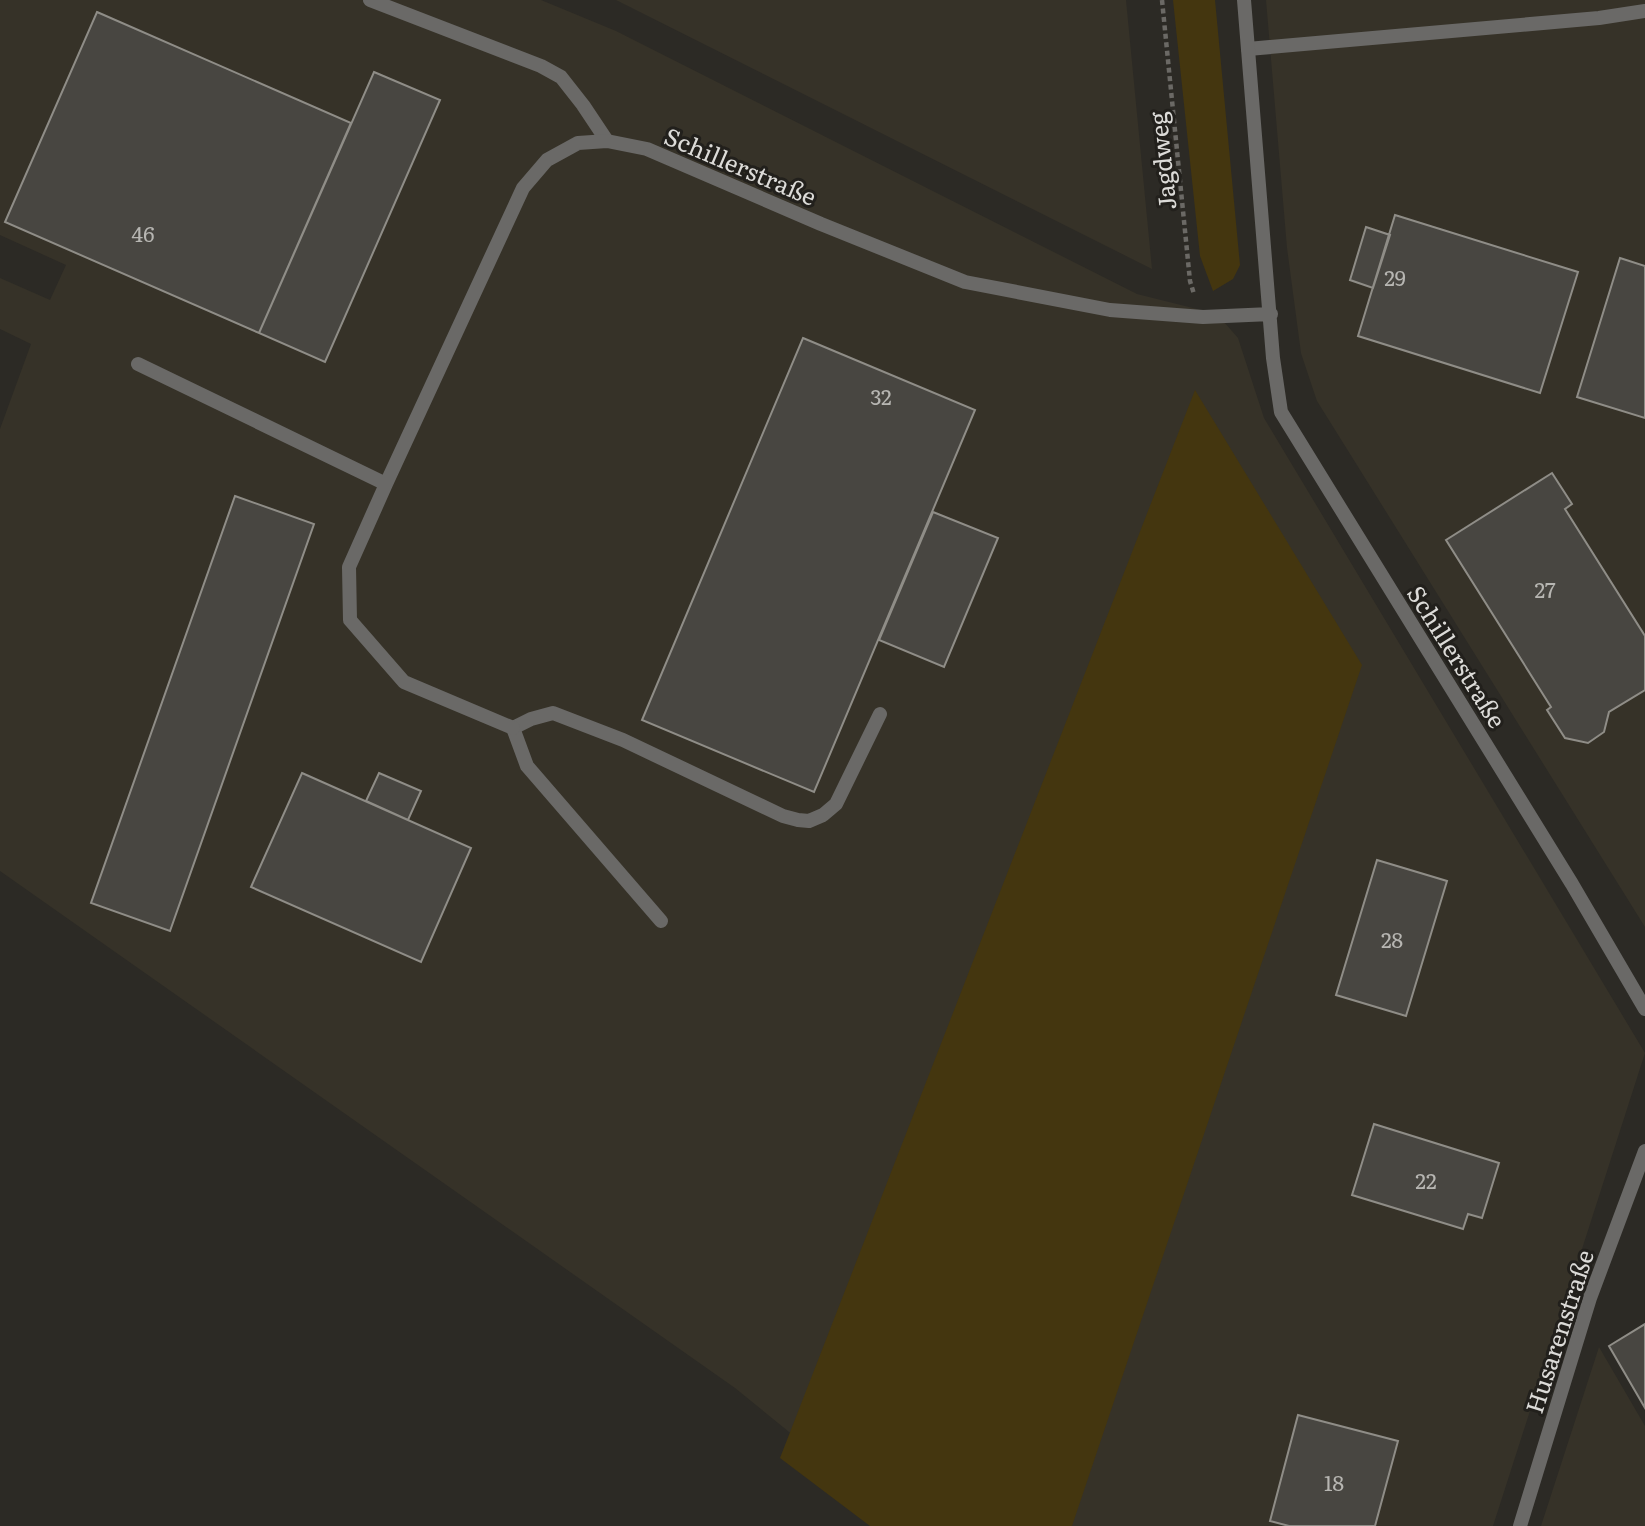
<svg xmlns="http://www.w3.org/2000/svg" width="1645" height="1526" font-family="Literata,serif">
  <rect width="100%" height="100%" fill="#2c2a25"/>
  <!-- built -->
  <path fill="#363228" d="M0,0H541L616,31L1137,294L1217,314L1238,338L1264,418L1645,1053L1493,1526H905L735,1388L0,871V429L31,344L0,329V278L50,300L66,265L0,235Z
    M616,0H1126L1152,269Z
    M1266,0H1645V927L1317,401L1301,353L1287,248Z
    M1599,1347L1645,1426V1526H1541Z"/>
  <!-- green -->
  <path fill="#44360f" d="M1173,0H1215L1240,265L1233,279L1213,291L1200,256Z
    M1195,390L1362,665L1072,1526H870L780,1458Z"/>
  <!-- building -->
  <path fill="#484641" stroke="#8f8d87" stroke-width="2" d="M97,12L351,123L259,333L5,222Z
    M374,72L440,100L325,362L259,333Z
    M1395,215L1578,272L1540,393L1358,336Z
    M1366,227L1390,235L1373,288L1350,280Z
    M1620,258L1645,266V418L1577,397Z
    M803,338L975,410L814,792L642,720Z
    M1552,473L1572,504L1565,509L1645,636V690L1609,712L1604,732L1588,743L1565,738L1547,710L1551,707L1446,540Z
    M235,496L314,524L170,931L91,903Z
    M933,512L998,538L944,667L879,640Z
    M302,773L471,848L421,962L251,887Z
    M379,773L421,791L408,820L366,801Z
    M1377,860L1447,881L1406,1016L1336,995Z
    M1374,1124L1499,1163L1482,1218L1468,1214L1463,1229L1352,1195Z
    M1645,1324V1408L1609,1346Z
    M1298,1415L1398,1441L1375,1526H1289L1270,1521Z"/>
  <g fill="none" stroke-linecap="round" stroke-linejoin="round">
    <!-- path -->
    <path stroke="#6b6965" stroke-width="4.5" stroke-dasharray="5 3.5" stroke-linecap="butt" d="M1162,0L1190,281L1194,294"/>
    <!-- lane -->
    <path stroke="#6a6967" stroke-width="14" d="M370,0L541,66L561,77L583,105L607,141
      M1248,49L1599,18L1645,11
      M661,921L527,766L513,728L531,719L553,713L623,740L783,816L798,820L809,821L823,815L836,804L880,714"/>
    <!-- street -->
    <path stroke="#6a6967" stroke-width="14" d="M1244,0L1273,358L1281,412L1572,884L1645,1009
      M138,364L386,484
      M513,728L404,682L350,620L349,567L386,484L523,188L547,160L578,143L607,141L647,149L821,224L965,282L1110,310L1203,317L1271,314
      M1520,1526L1590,1298L1645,1151"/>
  </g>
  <g text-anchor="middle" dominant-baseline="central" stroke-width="6" stroke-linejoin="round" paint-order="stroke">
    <!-- number labels -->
    <g font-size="21" fill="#b7b6b2">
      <text x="143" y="232">46</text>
      <text x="1395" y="276">29</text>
      <text x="881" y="395">32</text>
      <text x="1545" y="588">27</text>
      <text x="1392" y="938">28</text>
      <text x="1426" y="1179">22</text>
      <text x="1334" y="1481">18</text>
    </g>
    <!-- street labels -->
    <g font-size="24" fill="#dcdbd8" stroke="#22201c">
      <text transform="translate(1161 161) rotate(-96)">Jagdweg</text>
      <text transform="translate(741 165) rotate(23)">Schillerstraße</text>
      <text transform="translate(1458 656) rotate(58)">Schillerstraße</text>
      <text transform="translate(1558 1331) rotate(-72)">Husarenstraße</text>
    </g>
  </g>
</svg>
